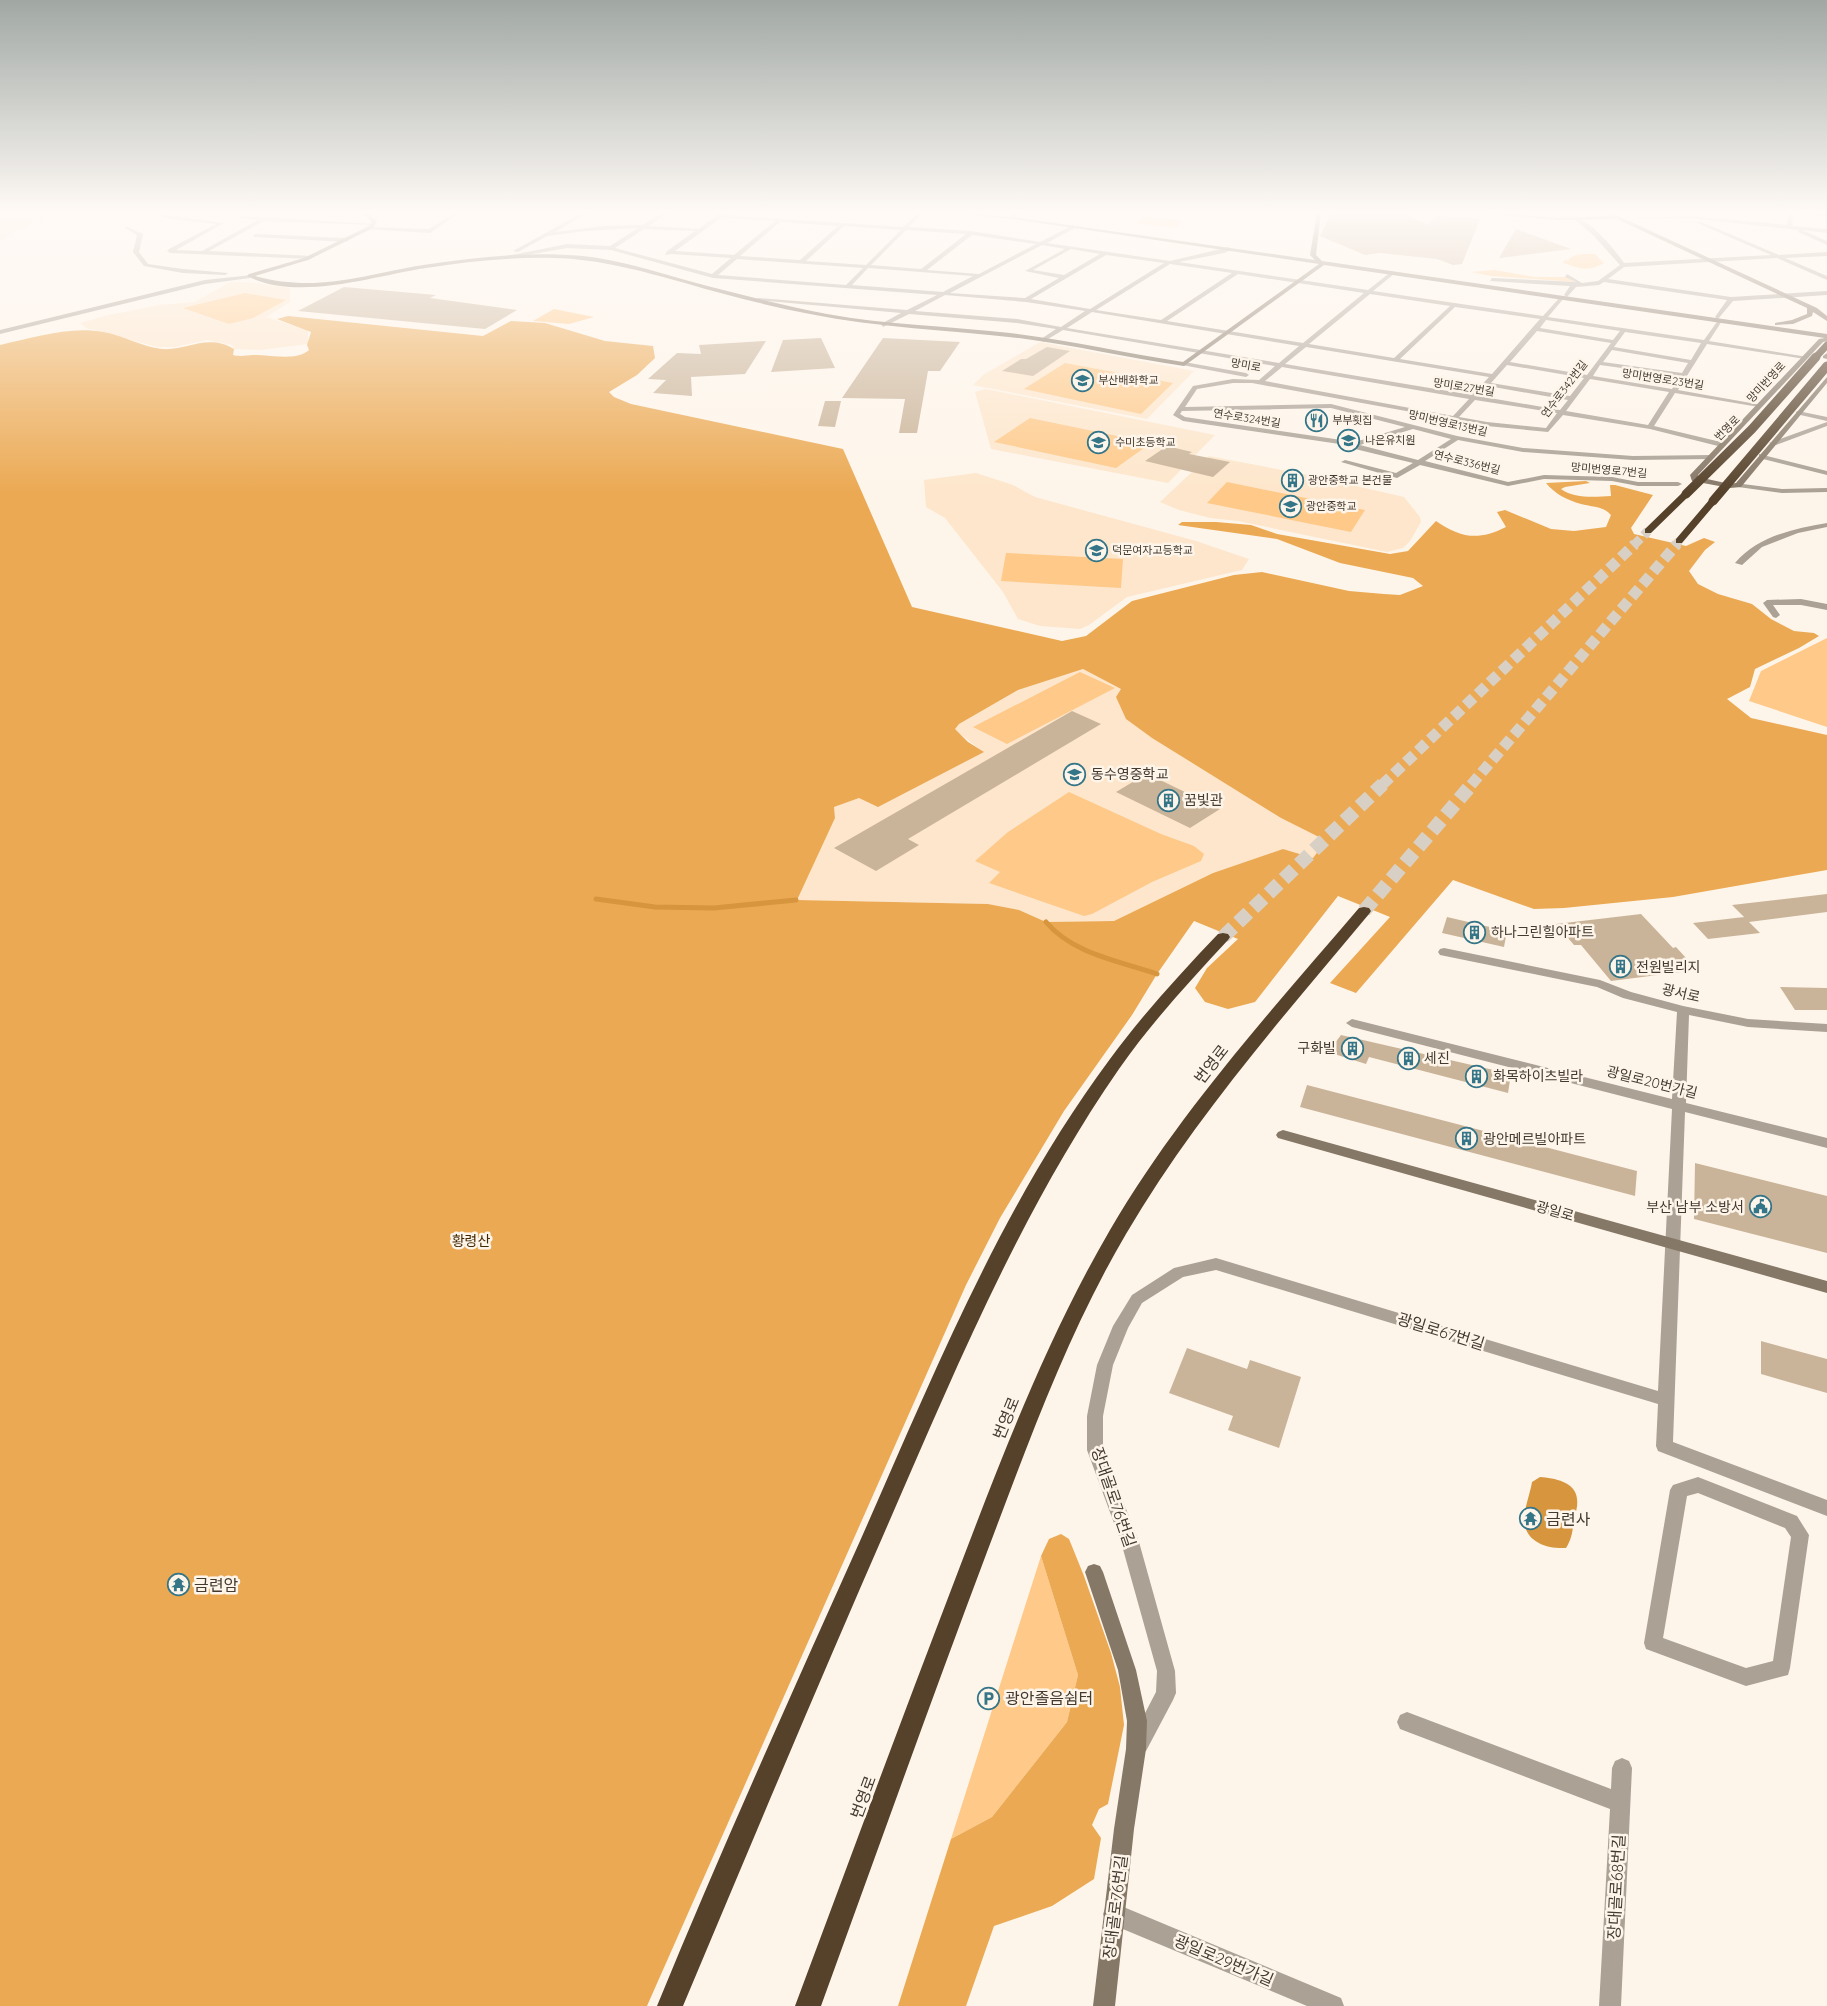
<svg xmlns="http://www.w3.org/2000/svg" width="1827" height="2006" font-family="Quicksand,'Noto Sans KR',sans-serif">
  <rect width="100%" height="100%" fill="#fef5ea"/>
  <!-- built -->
  <path fill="#fde6cb" d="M0,213H37L55,214L51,218L12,232L8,237L0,240Z
    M230,282H249L290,288V302L266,317L308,330V344L261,350L234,349L232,345L207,340L175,347H157L86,328L80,323L109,315L160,305L195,302Z
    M1040,342L1194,371L1147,419L973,385L983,375Z
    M986,389L1215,435L1168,483L991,449L975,392Z
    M1209,456L1308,475L1404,497L1420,517L1421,522L1410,541L1403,548L1387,552L1238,521L1210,518L1179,510L1160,502Z
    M976,473L1013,485L1035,497L1196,541L1249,559L1242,570L1127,597L1089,625L1080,629L1040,626L1018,619L1003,592L945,518L926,507L924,480Z
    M1083,669L1121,689L1126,719L1152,738L1281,818L1323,838L1322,846L1313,858L1283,849L1213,873L1114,921L1046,922L1019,910L988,904L796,900L835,818L834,807L983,752L954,729L959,724L1018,690Z"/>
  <!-- green -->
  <path fill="#fec989" d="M1142,217L1181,220L1178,227L1137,224Z
    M1595,254L1604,263C1589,272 1580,269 1564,263L1563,261L1568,260C1574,253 1586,254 1595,254Z
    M1494,270L1534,277H1566L1575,282L1491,276L1471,272Z
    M245,293L286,300L253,318L229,324L183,308Z
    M554,309L594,317L569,324L533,321Z
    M1065,363L1173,383L1141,414L1024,389Z
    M1030,418L1151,443L1116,468L994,442Z
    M1227,482L1365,510L1351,532L1207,503Z
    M1006,553L1123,559L1121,588L1001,581Z
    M1827,638V727L1749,701L1761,671Z
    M1080,672L1115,688L1007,744L973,727Z
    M1069,792L1161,834L1194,846L1204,854L1201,861L1152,882L1092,914L1084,916L989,883L1000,872L975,861L1008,832Z
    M1041,1556L1078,1675L1067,1722L992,1817L951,1839Z"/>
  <!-- forest -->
  <path fill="#eba953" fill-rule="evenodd" d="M288,316L483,336L511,321L545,323L605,341L653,346L655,358L637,375L609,392L614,397L631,404L843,449L912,607L1062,641L1086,636L1132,601L1234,575L1262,572L1349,591L1384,594L1400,595L1423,586L1413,578L1340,563L1277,539L1178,525L1182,522H1216L1251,525L1277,534L1390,554L1408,551L1436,521C1461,538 1478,541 1506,527L1497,512L1505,510L1551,529L1574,531L1606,527L1611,515C1603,506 1592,507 1581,504C1567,500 1555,494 1546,483L1586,481L1590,483L1565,487L1561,489C1575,499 1595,497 1611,496L1610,485H1615L1653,495L1631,528L1634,534L1686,546L1704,538L1715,542L1705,550L1689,571L1698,584L1718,594L1752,604L1771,619L1794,631L1814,633L1819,636L1799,648L1755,669L1750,687L1727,699L1751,718L1827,735V870L1673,897L1564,908L1534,909L1453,880L1356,993L1330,983L1390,917L1338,896L1255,1002L1228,1009L1205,1002L1195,988L1207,968L1238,939L1194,921L1157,974L1132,1015L1064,1111L1000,1218L966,1285L647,2006H0V345C33,338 69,326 103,332C123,335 142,347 162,349C187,351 207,333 234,349L233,355C241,357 246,355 253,355C269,354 296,362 309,350L307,345L311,332L277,319ZM1083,669L1121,689L1116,697L1126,719L1152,738L1281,818L1323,839L1322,846L1313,858L1283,849L1213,873L1114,921L1046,922L1019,910L988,904L797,900L835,818L834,807L859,798L878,807L984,752L968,742L955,729L959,724L1018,690Z
    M1061,1534L1069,1539L1084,1576L1111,1653L1120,1687L1124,1725L1108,1804L1099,1809L1092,1825L1101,1838L1094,1879L1052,1906L994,1926L966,2006H898L951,1839L992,1817L1067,1722L1078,1675L1041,1556L1049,1539Z"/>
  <!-- water -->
  <path fill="#d7953d" d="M1540,1477C1554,1478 1576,1482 1577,1499C1578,1505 1576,1512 1574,1518C1573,1529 1572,1539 1566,1548C1548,1549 1526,1543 1524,1521C1524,1509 1530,1494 1532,1482Z"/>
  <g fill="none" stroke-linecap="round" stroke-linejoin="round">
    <!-- stream -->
    <path stroke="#d7953d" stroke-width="5" d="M596,899L655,907L714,908L796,900
      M1046,922C1073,954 1119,961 1157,974"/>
  </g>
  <!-- building -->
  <path fill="#cab499" d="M1331,213H1403L1428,225L1436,215L1480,219L1462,264L1453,265L1437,259L1380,253L1365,255L1320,236Z
    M1516,229L1571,249L1499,258Z
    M344,287L436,295L430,298L517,310L485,329L298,311Z
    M821,338L835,368L771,372L783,340Z
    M883,338L960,342L940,371H928L917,433H899L905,399L842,398Z
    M766,341L745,374L691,377L692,396L653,393L666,380L648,379L677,353L701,354L699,345Z
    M1047,347L1070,351L1033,376L1002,371L1021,359H1026Z
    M825,401H841L835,427L818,426Z
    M1167,446L1192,452L1189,454L1230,462L1213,477L1145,461Z
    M1072,711L1101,724L908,839L919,845L876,871L834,848Z
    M1146,774L1156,778L1220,809L1190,828L1116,792Z
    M1827,894V912L1749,922L1732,905Z
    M1641,914L1673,948L1676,947L1697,970L1611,981L1581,945H1574L1556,924Z
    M1447,917L1507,931L1504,947L1442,933Z
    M1744,917L1760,933L1708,939L1693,923Z
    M1780,987L1827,988V1010H1795Z
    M1341,1035L1511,1074L1508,1093L1369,1057L1366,1064L1328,1052Z
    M1307,1085L1637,1171L1635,1196L1300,1107Z
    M1695,1163L1827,1196V1253L1694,1219Z
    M1761,1341L1827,1359V1393L1761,1374Z
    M1187,1348L1247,1369L1250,1360L1301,1377L1279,1448L1228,1430L1233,1416L1169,1393Z"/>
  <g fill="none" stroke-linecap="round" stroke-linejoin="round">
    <!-- highway-tunnel-far2 -->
    <path stroke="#d9d0c5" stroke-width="9" stroke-dasharray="9 4.5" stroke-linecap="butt" d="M1634,545L1648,531
      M1676,545L1679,541"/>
    <!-- highway-tunnel-far1 -->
    <path stroke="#d9d0c5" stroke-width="11" stroke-dasharray="11 5.5" stroke-linecap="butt" d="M1382,785L1635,544
      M1471,785L1677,544"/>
    <!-- highway-tunnel -->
    <path stroke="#d9d0c5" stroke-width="14" stroke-dasharray="14 7" stroke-linecap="butt" d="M1364,911L1472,784
      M1223,937L1383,784"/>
    <!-- street -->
    <path fill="#aba195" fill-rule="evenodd" d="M154,213L224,223L176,250L202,251L258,220L239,218L241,216L376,224L374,225L264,221L209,251L313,256L311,259L170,253L167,251L169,249L216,224L170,219Z
      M454,213H459L430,233L365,229L368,227L429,229Z
      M582,213H587L555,232L604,226L642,225L662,213H667L649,226L699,229L717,215L726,213L725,215L903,227L918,213H922L909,227L971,231L1040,242L1073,225L1075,228L1047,243L1170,261L1229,247L1231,250L1224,253L1179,262L1368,290L1392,271L1394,274L1373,291L1543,316L1561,296L1564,298L1548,317L1704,340L1719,319L1722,321L1709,341L1808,357L1805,359L1707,344L1678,390L1762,405L1759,407L1675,393L1654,426L1725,443L1726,445L1722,447L1650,429L1563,415L1548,432L1487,426L1456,420L1450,425L1447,423L1450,419L1252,383H1233L1197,389L1185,407L1331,404L1457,436L1523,448L1633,456L1711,455L1715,457L1711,459L1633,460L1523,452L1458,440L1425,461L1508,482L1544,475L1612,477L1638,482H1678L1682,484L1678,486H1638L1612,481L1544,479L1508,486L1420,465L1397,478L1341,462L1345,460L1396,473L1413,463L1355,449L1353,446L1183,421L1173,415L1193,386L1233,379L1259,380L1275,366L1063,330L1043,342L1041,339L1056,329L1017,323L909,314L883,327L881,324L901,313L755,300L758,298L907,310L937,295L713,278L611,250L567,248L505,259L502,257L567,244L610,246L638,228L585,231L547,236L518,252L513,251ZM721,218L775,221L734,255L675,251ZM780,222L838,226L800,260L740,256ZM844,226L901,230L866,265L806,261ZM644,229L695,231L667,251L665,255L671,254L731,258L712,274L615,248ZM906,230L966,234L921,269L871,265ZM972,235L1036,244L979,274L927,270ZM1042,245L1065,249L1025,271L1059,278L1025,298L950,293ZM1071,249L1100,254L1064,275L1033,270ZM1106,255L1164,263L1090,309L1031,299ZM737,259L863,268L846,285L718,275ZM1170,264L1232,273L1161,320L1096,310ZM868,268L973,276L943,292L852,285ZM1238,274L1364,293L1303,343L1167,321ZM1370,294L1450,306L1394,358L1309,344ZM945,295L1026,302L1085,311L1061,327L1017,319L915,311ZM1455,307L1540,319L1492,374L1400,359ZM1092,312L1299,346L1279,363L1067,328ZM1546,320L1620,331L1613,340L1540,328ZM1537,331L1611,343L1587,375L1510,362ZM1625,332L1701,343L1691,360L1614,347ZM1306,347L1489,377L1472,395L1285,364ZM1612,350L1688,363L1682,373L1603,362ZM1507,365L1584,378L1570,396L1491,383ZM1600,365L1680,376L1672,389L1593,376ZM1282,367L1469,399L1453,416L1265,381ZM1590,379L1669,392L1648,425L1566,411ZM1488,386L1568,400L1560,410L1478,396ZM1475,400L1557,413L1546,428L1487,422L1459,417ZM1331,408L1405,427L1355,442L1185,417L1180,414L1182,411ZM1413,429L1451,439L1418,460L1360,445Z
      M990,213H994L991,216L989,215Z
      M1014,213H1018L1014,219H1010Z
      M1789,213H1793L1792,226L1827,229V233L1802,230L1827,241V245L1798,232L1799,230L1688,218L1621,219L1688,216L1787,225Z
      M1575,218C1590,219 1616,251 1624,263L1771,255L1697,223L1699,221L1779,255L1827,252V256L1785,258L1827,276V280L1777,258L1624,267L1608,279L1731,297L1827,291V295L1733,301L1718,319L1715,317L1727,300L1604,282L1599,285L1576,287L1567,297L1564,295L1570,286L1490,281L1492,278L1576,282L1565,277L1567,274L1582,283L1598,281L1620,265L1593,235L1575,220Z
      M125,226L143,234L139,252L148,264L183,269L228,273L225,275L183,273L144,266L133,252L137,235L125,228Z
      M255,234L346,238L349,240L346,242L253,237Z
      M252,275L250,278L205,284L0,334V330L205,280Z
      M1184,362L1246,373L1249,375L1246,377L1182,365L1181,364Z
      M1798,411L1827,417V421L1796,414V412Z
      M1827,422V426L1776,445L1769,443Z
      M1759,454L1827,471V475L1759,458Z
      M1735,483L1782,489L1827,488V492L1782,493L1738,487H1735Z
      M1827,523V527L1798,533L1762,547L1742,565L1735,563C1758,536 1793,529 1827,523Z
      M1801,599L1827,604V610L1801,605H1773L1780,615L1776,618L1773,617L1763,603L1767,600Z
      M1444,948L1600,980L1631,992L1683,1006L1748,1019L1827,1024V1032L1748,1027L1689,1015L1686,1103L1827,1138V1148L1685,1112L1673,1442L1827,1500V1516L1658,1451L1656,1446L1658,1404L1216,1270L1183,1277L1142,1303L1128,1328L1113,1365L1103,1416V1450L1139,1542L1175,1671L1176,1693L1173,1700L1146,1751L1139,1754L1132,1751L1129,1744L1156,1692L1157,1671L1121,1542L1087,1450V1416L1097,1365L1113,1326L1132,1295L1174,1268L1216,1258L1658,1391L1672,1109L1352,1027L1346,1023L1352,1019L1672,1099L1677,1012L1623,998L1597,987L1440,955L1438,952L1440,949Z
      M1698,1477L1797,1516L1809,1535L1790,1668L1788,1675L1746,1686L1646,1649L1644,1643L1670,1490L1673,1485ZM1698,1493L1785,1528L1791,1537L1773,1661L1746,1668L1663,1638L1687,1496Z
      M1407,1712L1611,1789L1612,1768L1615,1761L1622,1758L1629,1761L1632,1768L1621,2006H1599L1610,1809L1400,1729L1397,1722L1400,1715Z
      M1114,1903L1341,1998L1344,2006H1307L1106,1922L1103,1914L1106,1906Z"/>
    <!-- secondary -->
    <path fill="#867867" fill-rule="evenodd" d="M362,213H367L377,221L373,228L308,260L255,276C316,293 363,275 423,265C475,257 529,251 583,256C619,260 654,271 689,281C734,293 780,305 827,314C887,325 949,326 1010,333C1068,340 1125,353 1183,362L1319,264L1012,219L954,213L1012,217L1315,260L1310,255L1317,213H1321L1316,255L1322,261L1827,334V341L1823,342L1698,475V477L1730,484L1736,483L1827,377V383L1741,487L1730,488L1692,481L1690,475L1819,339L1825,338L1324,265L1184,366C1129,358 1074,345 1019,338C949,330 879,328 810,314C768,306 726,295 685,283C641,271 600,259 554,258C511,257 468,261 426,268C373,276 298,302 247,276L249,274L304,258L369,226L372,222Z
      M1488,213L1558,218L1611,216L1607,213H1612L1817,308L1827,316V321L1813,312L1812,316L1793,324L1775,325V323L1792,320L1807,314V308L1617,219L1558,220L1490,214Z
      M1802,213L1827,214V216L1804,214Z
      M1827,353V359L1823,358V356Z
      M1283,1130L1827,1281V1293L1278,1138L1276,1135L1278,1132Z
      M1094,1564L1100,1566L1103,1572L1136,1670L1147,1721L1146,1749L1134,1829L1115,2006H1093L1114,1829L1126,1749L1127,1721L1118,1670L1085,1572L1088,1566Z"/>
    <!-- highway -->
    <path fill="#56422b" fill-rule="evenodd" d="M1686,491L1689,492V496L1651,533H1645V529L1683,492Z
      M1713,498L1718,501L1716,503L1682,543H1676V539L1710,499Z
      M1364,907L1369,908L1371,911L1369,914C1283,1017 1194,1118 1126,1234C1067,1334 1028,1444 987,1552C930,1703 876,1855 821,2006H795C847,1867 898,1728 951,1590C998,1467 1044,1343 1110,1230C1179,1112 1271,1011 1359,908Z
      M1223,933L1228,934L1230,937L1228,940C1190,981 1151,1023 1119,1069C1022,1209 957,1366 889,1522C819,1682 751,1844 683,2006H657C721,1850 791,1695 860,1541C933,1376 1002,1204 1110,1059C1143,1014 1180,974 1218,934Z"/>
    <!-- highway-bridge-far1 -->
    <path stroke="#56422b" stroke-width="7" d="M1815,358L1827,345"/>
    <!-- highway-bridge -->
    <path stroke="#56422b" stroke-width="9" d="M1686,494L1752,429L1816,357
      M1713,501L1827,366"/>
  </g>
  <!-- sky -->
  <linearGradient id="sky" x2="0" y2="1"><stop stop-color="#a1a8a4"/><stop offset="0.43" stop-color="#fffaf6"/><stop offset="1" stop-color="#fffaf6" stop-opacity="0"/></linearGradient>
  <rect width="1827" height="493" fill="url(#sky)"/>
  <!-- icons -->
  <defs>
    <symbol id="school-ring" viewBox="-11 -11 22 22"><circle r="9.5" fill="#fef5ea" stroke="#347588" stroke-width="1.5"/><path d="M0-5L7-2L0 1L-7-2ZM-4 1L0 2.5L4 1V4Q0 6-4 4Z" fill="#347588"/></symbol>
    <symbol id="restaurant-ring" viewBox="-11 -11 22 22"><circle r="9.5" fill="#fef5ea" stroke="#347588" stroke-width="1.5"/><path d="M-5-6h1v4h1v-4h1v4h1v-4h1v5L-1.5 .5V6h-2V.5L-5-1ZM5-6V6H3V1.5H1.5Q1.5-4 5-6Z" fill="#347588"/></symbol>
    <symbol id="building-ring" viewBox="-11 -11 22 22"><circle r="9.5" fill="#fef5ea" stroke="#347588" stroke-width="1.5"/><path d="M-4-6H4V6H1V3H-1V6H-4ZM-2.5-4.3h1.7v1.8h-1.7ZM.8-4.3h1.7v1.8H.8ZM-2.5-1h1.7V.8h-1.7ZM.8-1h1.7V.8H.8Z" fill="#347588"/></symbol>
    <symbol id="civic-ring" viewBox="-11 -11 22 22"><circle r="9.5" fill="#fef5ea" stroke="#347588" stroke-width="1.5"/><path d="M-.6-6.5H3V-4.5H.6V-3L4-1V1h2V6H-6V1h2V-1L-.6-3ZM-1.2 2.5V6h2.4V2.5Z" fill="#347588"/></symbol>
    <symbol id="temple-ring" viewBox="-11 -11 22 22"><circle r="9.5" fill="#fef5ea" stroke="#347588" stroke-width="1.5"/><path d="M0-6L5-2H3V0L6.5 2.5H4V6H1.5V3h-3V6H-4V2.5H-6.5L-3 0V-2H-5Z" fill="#347588"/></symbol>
    <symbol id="parking-ring" viewBox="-11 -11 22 22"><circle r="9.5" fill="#fef5ea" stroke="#347588" stroke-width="1.5"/><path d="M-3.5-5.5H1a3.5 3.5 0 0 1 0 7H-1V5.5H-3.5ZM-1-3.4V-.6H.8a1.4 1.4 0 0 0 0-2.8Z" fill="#347588"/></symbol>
  </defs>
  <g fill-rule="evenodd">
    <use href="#school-ring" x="1070" y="368" width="25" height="25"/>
    <use href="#restaurant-ring" x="1304" y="408" width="25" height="25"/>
    <use href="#school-ring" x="1336" y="428" width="25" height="25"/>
    <use href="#school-ring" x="1086" y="430" width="25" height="25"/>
    <use href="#building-ring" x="1280" y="468" width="25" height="25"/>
    <use href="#school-ring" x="1278" y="494" width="25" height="25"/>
    <use href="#school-ring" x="1084" y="538" width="25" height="25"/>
    <use href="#school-ring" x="1062" y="762" width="25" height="25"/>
    <use href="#building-ring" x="1156" y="788" width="25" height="25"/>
    <use href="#building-ring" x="1462" y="920" width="25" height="25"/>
    <use href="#building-ring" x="1608" y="954" width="25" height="25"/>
    <use href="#building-ring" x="1340" y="1036" width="25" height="25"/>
    <use href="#building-ring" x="1396" y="1046" width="25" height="25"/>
    <use href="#building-ring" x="1464" y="1064" width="25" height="25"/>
    <use href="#building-ring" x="1454" y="1126" width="25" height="25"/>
    <use href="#civic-ring" x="1748" y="1194" width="25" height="25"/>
    <use href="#temple-ring" x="1518" y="1506" width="25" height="25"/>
    <use href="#temple-ring" x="166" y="1572" width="25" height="25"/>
    <use href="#parking-ring" x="976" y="1686" width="25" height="25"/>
  </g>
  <g text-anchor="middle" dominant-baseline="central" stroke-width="5" stroke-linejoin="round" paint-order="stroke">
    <!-- far-street labels -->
    <g font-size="11" fill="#443a30" stroke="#fef5ea">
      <text transform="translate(1246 365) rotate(10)">망미로</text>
      <text transform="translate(1663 379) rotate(9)">망미번영로23번길</text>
      <text transform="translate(1766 382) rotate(-47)">망미번영로</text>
      <text transform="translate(1464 387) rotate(9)">망미로27번길</text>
      <text transform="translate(1564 389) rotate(-53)">연수로342번길</text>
      <text transform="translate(1247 418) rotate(9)">연수로324번길</text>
      <text transform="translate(1448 423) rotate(13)">망미번영로13번길</text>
      <text transform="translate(1727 428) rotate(-45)">번영로</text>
      <text transform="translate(1467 462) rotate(14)">연수로336번길</text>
      <text transform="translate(1609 470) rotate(5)">망미번영로7번길</text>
    </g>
    <!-- far-poi labels -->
    <g font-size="11" fill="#443a30" stroke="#fef5ea" text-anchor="start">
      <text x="1098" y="380">부산배화학교</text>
      <text x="1332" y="420">부부횟집</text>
      <text x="1365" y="440">나은유치원</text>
      <text x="1115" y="442">수미초등학교</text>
      <text x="1308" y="480">광안중학교 본건물</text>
      <text x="1306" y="506">광안중학교</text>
      <text x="1112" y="550">덕문여자고등학교</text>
    </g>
    <!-- poi labels -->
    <g font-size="14" fill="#443a30" stroke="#fef5ea" text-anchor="start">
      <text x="1091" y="774">동수영중학교</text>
      <text x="1184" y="800">꿈빛관</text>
      <text x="1491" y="932">하나그린힐아파트</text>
      <text x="1636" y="967">전원빌리지</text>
      <text x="1336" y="1048" text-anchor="end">구화빌</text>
      <text x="1424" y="1058">세진</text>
      <text x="1493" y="1076">화목하이츠빌라</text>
      <text x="1483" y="1139">광안메르빌아파트</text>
      <text x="1744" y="1207" text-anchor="end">부산 남부 소방서</text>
    </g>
    <!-- street labels -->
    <g font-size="14" fill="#443a30" stroke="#fef5ea">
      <text transform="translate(1681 993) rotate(13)">광서로</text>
      <text transform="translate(1652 1082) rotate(14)">광일로20번가길</text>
      <text transform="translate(1555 1211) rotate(16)">광일로</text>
    </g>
    <!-- park labels -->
    <g font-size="14" fill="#422802" stroke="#fef5ea">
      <text x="471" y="1241">황령산</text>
    </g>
    <!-- near-street labels -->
    <g font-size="16" fill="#443a30" stroke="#fef5ea">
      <text transform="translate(1211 1064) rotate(-52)">번영로</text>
      <text transform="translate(1441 1331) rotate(17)">광일로67번길</text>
      <text transform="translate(1006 1418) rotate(-68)">번영로</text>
      <text transform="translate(1114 1497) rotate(71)">장대골로76번길</text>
      <text transform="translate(863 1797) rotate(-70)">번영로</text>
      <text transform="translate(1616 1887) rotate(-87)">장대골로68번길</text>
      <text transform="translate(1115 1907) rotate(-83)">장대골로76번길</text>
      <text transform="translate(1224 1960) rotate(23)">광일로29번가길</text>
    </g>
    <!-- near-poi labels -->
    <g font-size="16" fill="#443a30" stroke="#fef5ea" text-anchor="start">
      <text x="1546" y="1519">금련사</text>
      <text x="194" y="1585">금련암</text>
      <text x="1005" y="1698">광안졸음쉼터</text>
    </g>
  </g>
</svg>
